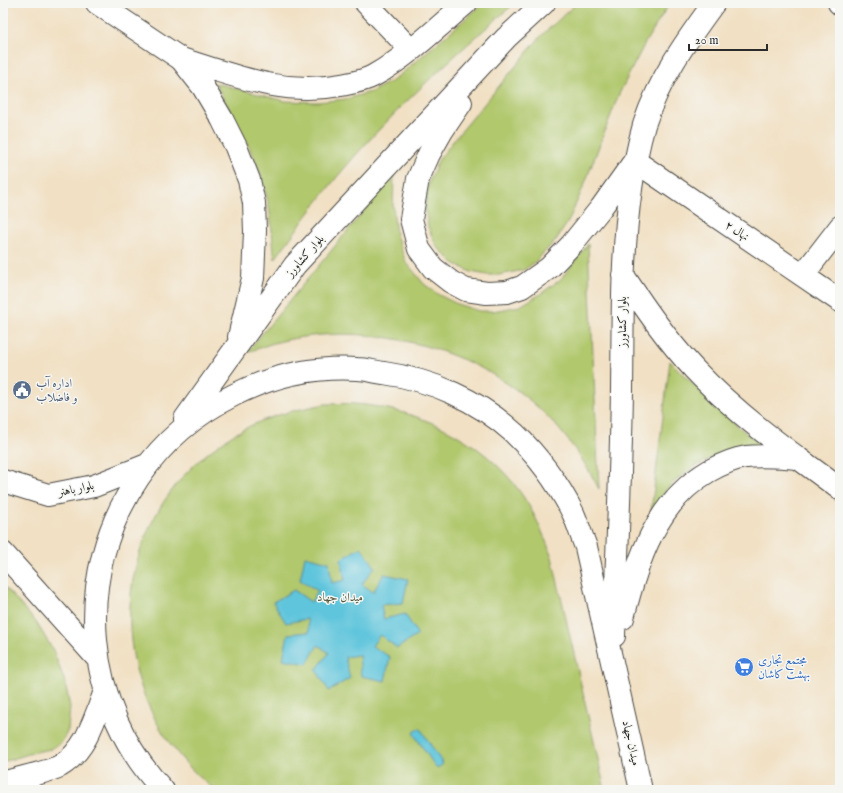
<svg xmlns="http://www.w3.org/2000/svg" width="843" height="793" font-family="'IM FELL English',Amiri,serif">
  <rect width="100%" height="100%" fill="#f6f6f2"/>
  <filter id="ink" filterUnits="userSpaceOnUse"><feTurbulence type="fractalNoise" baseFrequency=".025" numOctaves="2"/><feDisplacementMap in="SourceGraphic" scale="8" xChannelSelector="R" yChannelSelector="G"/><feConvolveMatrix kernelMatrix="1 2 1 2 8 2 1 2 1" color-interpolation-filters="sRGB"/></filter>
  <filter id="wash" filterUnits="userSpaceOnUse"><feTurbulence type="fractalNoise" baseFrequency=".012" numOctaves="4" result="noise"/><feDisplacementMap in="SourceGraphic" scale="16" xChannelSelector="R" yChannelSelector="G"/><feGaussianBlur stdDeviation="0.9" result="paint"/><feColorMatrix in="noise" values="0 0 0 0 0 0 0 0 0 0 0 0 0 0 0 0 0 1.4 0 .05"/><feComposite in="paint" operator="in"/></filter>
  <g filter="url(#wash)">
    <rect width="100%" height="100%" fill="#f1e0c3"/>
    <!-- green -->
    <path fill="#b1c86d" stroke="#6e7a4c" d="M484,3H515C452,57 390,113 337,177C315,204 295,232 275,259C272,239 272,218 267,198C258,156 235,120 215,83L285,101L317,102L346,99L371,92L394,80Z
      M577,3H670L646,41L619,94L585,183L568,222L556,240L535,262L524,270L499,275H487L471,272L455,264L437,247L428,227L425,208L429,182L438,161L454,140L541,36Z
      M394,175L393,206L396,235L406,262L424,284L439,295L457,304L479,311H493L520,306L539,295L561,279L588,244L599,489C589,470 578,452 564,435C500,355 381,318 282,341C270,343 259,349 247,352Z
      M670,361C699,391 727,419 760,444C724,453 693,461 667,489C661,496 656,504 651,512Z
      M326,404C336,404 347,403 356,404C425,410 492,444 528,504C538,521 545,538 552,557L605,790H215C102,703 100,531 217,446C250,421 286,411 326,404Z
      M3,585L36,622L53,650L65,682L70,707L68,730L62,742L51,749L35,752L3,762Z"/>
    <!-- water -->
    <path fill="#5fc5dc" stroke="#457884" d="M361,547L375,567L362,584L373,592L384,574L408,579L403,603L381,605L384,619L405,614L418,635L397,648L380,635L372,646L390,657L385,681L361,676L359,655L345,657L350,678L329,691L316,670L329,653L318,645L307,664L283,659L288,634L309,632L307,619L286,623L273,602L294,590L311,602L318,591L300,580L305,556L329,562L332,583L345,580L341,559Z
      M420,728L443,764L437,769L413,733Z"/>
  </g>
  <g filter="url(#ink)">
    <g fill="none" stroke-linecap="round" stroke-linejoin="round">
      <defs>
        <path id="minor" d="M97,3L181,59
          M366,3L411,50
          M839,3L840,4
          M635,161L840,301
          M803,275L840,227
          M798,458L840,489"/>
        <path id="major" d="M181,59C236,76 283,96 341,85C351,83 364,81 373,76C407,57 437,28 466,3
          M181,59L203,87L222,119L236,147L249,180L254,203L255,231L253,278L239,337
          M461,103L442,131L429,154L418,179L411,219L419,249L433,268L451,282L466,290L487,293L507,292L522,287L549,268L572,244L601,208L633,163
          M623,275C645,308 667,340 694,369C726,403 761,431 798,458
          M185,419L295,265L506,38L544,3
          M3,481L48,495L94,486L147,465
          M3,553L97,658
          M623,618C637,561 656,502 709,471C720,465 733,459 746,457C763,455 781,457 798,458
          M614,636C617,553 621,471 622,389C623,322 621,256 631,189C634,167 638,146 644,125C659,79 686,41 714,3
          M3,785L9,781C22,777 49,772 60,766C86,751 95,718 105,691
          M163,790C124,749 101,696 96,640C91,582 106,525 139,477C187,407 272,364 357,369C366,369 375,372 384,373C432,380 478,400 514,433C538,456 558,483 573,513C578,524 581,535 586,547L641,790"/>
      </defs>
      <!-- minor casing -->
      <use href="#minor" stroke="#494642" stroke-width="24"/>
      <!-- major casing -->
      <use href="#major" stroke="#494642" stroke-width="24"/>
      <!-- minor -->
      <use href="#minor" stroke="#fff" stroke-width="22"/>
      <!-- major -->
      <use href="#major" stroke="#fff" stroke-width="22"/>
    </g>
  </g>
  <!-- icons -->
  <defs>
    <symbol id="civic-disc" viewBox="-11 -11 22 22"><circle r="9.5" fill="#5c6f8a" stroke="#f6f6f2"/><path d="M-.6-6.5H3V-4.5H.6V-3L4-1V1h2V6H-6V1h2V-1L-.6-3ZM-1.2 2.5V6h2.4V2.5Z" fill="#fff"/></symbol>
    <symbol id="supermarket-disc" viewBox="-11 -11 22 22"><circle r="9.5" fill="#3f7fe0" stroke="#f6f6f2"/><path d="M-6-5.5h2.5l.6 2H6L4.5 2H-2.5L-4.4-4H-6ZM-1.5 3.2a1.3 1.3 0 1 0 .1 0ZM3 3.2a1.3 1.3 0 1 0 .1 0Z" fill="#fff"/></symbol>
  </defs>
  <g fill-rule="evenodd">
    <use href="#civic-disc" x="11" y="379" width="22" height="22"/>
    <use href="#supermarket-disc" x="733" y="656" width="22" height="22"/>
  </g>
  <g text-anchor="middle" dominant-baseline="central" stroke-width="3" stroke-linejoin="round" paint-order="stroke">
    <!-- street labels -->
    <g font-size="12" fill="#2b2b2b" stroke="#f6f6f2">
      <text transform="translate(737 231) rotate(34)">نهال ۲</text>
      <text transform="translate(305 256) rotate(-49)">بلوار کشاورز</text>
      <text transform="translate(622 322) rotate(-90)">بلوار کشاورز</text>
      <text transform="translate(76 489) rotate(-12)">بلوار باهنر</text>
      <text transform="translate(631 743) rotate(77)">میدان جهاد</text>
    </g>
    <!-- service labels -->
    <g font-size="12" fill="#4e5e75" stroke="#f6f6f2" text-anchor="start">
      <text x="36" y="383">اداره آب<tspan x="36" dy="14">و فاضلاب</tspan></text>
    </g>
    <!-- park labels -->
    <g font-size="12" fill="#535a3f" stroke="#f6f6f2">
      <text x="340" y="597">میدان جهاد</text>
    </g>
    <!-- shop labels -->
    <g font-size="12" fill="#366cbe" stroke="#f6f6f2" text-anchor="start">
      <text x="758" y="660">مجتمع تجاری<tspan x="758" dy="14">بهشت کاشان</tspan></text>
    </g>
  </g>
  <!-- margin -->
  <rect width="843" height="793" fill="none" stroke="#f6f6f2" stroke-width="16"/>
  <!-- scale -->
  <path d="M689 44v6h78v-6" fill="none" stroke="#2b2b2b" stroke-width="2"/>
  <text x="695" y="44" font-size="12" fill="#2b2b2b" stroke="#f6f6f2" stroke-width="3" paint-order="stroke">20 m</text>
</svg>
